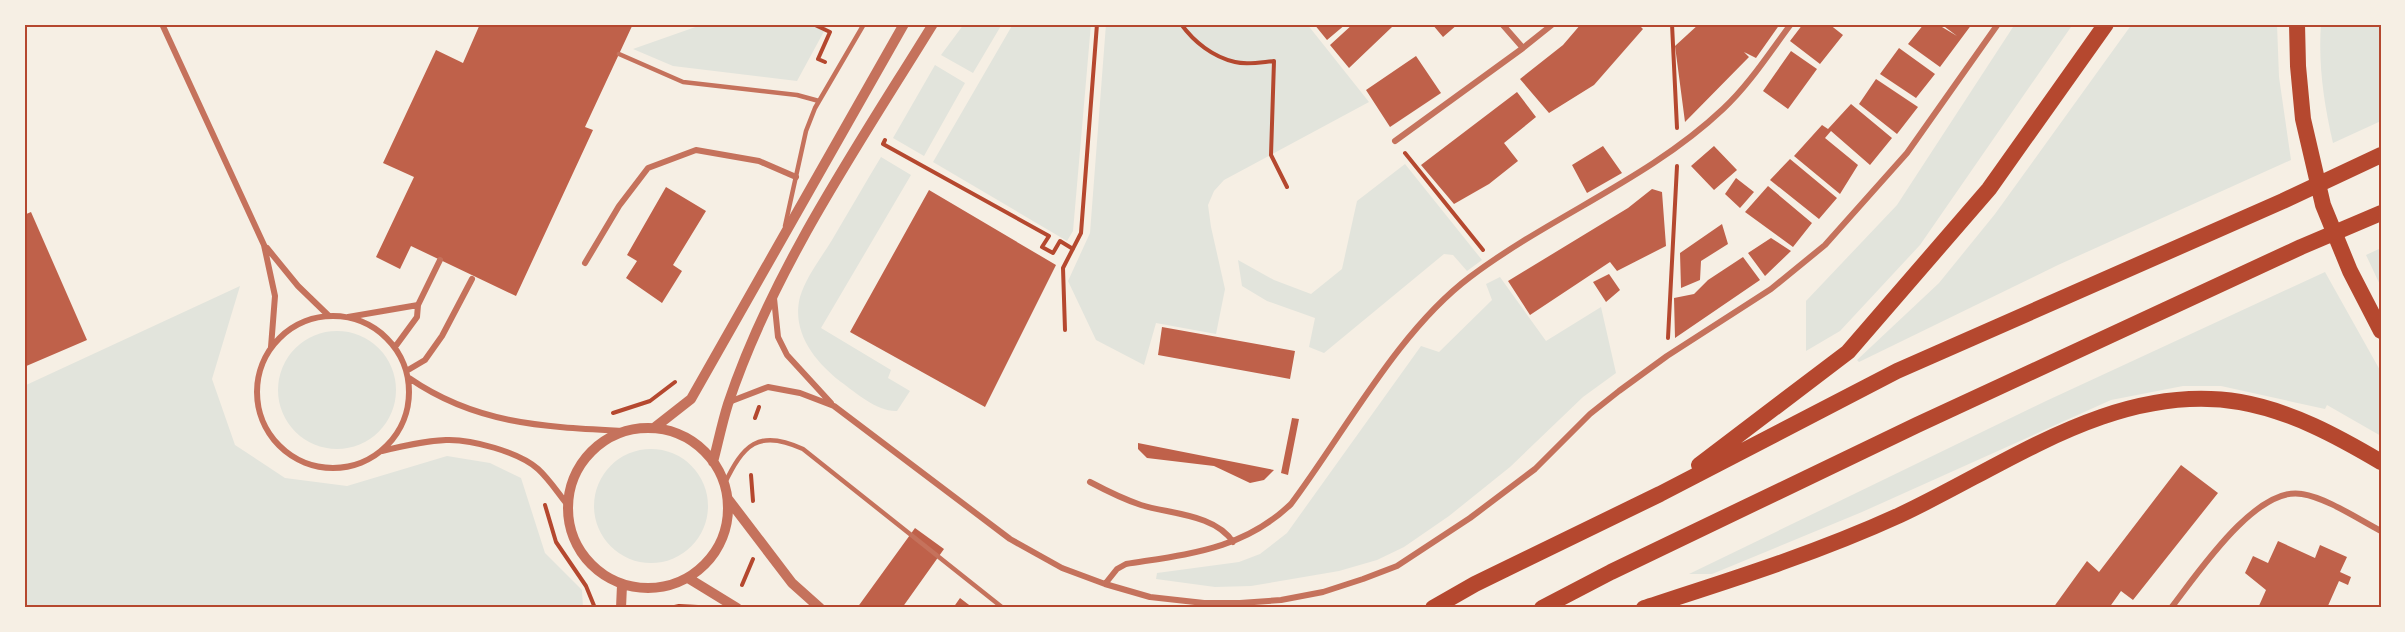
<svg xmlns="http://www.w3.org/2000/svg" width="2405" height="632" font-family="'Public Sans',sans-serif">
  <rect width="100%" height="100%" fill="#f6efe4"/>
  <!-- green -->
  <path fill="#e2e4dc" d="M704,24H828L797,81L673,66L633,49Z
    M964,24H1002L973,73L941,55Z
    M1013,24H1091L1073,231L1067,241L933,162Z
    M1106,24H1307L1369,102L1224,180L1214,191L1208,205L1211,227L1225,289L1216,334L1156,323L1144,365L1096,340L1068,281L1090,233Z
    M2015,24H2073L1920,245L1840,331L1806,351V301L1897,205Z
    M2132,24H2277L2279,77L2291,160L2058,265L1859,362L1857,360L1939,283L1995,214Z
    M2321,24H2381V121L2333,143C2324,104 2318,64 2321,24Z
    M935,65L965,83L924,156L893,138Z
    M881,157L911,175L821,328L891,370L888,378L910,391L897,411C878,412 856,393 841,382C815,362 791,332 800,297C806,277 821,258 832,240C848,213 864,185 881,157Z
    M1405,164L1482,260L1467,271L1453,255L1444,254L1324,353L1309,347L1315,318L1267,301L1242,286L1238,260L1274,280L1311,294L1342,269L1357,201Z
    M2381,248V287L2366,255Z
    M2325,272L2381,372V436L2327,405L2325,409L2221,386H2183L2111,400L1862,512L1712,574H1689L2046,401Z
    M1500,277L1546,341L1601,307L1616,373L1583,397L1510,467L1449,516L1404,547L1377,560L1339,571L1251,586L1215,587L1156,579L1157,573L1239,562L1260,554L1287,533L1421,346L1439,352L1492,300L1486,284Z
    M240,286L212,379L235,445L285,478L347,486L447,456L490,463L521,478L545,553L582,590L583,608H24V386Z
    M278 390a59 59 0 1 1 118 0a59 59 0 1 1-118 0Z
    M594 506a57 57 0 1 1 114 0a57 57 0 1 1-114 0Z"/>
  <!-- building -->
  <path fill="#bf614a" d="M480,24H633L585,127L593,130L516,296L411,246L400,269L376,257L414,177L383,163L436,50L463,63Z
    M1314,24H1346L1327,40Z
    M1353,24H1390L1392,27L1349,68L1330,45Z
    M1432,24H1458L1443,37Z
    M1581,24H1638L1643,29L1594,85L1549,113L1520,79L1563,45Z
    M1699,24H1780L1756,58L1744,52L1749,57L1685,122L1675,46Z
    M1803,24H1829L1843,35L1820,64L1790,41Z
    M1924,24H1937L1957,36L1941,24H1972L1940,67L1908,44Z
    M1899,48L1935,74L1916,98L1880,74Z
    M1791,51L1817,69L1788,109L1763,91Z
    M1416,56L1441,93L1390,127L1366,90Z
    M1876,79L1918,107L1897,134L1859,104Z
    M1517,92L1536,117L1504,143L1518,161L1489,184L1454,204L1421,165Z
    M1851,104L1892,138L1870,165L1831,131L1825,138L1858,165L1840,194L1794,156L1822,125L1828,129Z
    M1603,146L1622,173L1587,193L1572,165Z
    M1714,146L1737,170L1714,190L1691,166Z
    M1790,159L1837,198L1819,219L1770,180Z
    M1736,178L1754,192L1740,208L1725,194Z
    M1768,186L1812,223L1793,247L1745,212Z
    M666,187L706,211L673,265L682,271L662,303L626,278L637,261L627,255Z
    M1652,189L1662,192L1666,246L1617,271L1610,262L1530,315L1508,281L1628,208Z
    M929,190L1056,265L985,407L850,332Z
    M31,212L87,340L24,367V215Z
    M1722,224L1728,244L1701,261L1700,280L1681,288L1680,253Z
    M1771,238L1791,251L1765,276L1748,253Z
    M1743,257L1760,280L1675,338L1674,298L1694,294L1708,280Z
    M1609,274L1620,290L1606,302L1593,282Z
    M1162,327L1295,351L1290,379L1158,355Z
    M1292,418L1299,419L1288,475L1281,473Z
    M1138,443L1274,470L1264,480L1250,483L1214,466L1147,458L1138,449Z
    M2181,465L2218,493L2133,600L2121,591L2109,608H2053L2087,561L2099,572Z
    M915,528L944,549L902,608H857Z
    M2278,541L2315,558L2320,545L2347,557L2340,572L2351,577L2348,585L2339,581L2327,608H2258L2266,590L2245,573L2253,556L2268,563Z
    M960,598L973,608H953Z"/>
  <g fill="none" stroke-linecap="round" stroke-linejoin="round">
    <!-- path -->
    <path stroke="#b5482f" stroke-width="4" d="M813,24L830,32L818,59L825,62
      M1181,24C1194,42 1213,57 1235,62C1247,65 1262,62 1274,61L1271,155L1287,187
      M1672,24L1677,128
      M885,140L883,144L1049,236L1042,247L1053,253L1060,241L1073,249
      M1405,153L1483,250
      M1065,330L1063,268L1081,233L1097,24
      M1668,338L1677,166
      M613,413L650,401L675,382
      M755,418L759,407
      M751,475L753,501
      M545,505L556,542L586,586L595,608
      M742,585L753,559
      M670,608L679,606L698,607"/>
    <!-- service -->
    <path stroke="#c5725c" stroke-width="4.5" d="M619,54L683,82L797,95L819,101
      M785,226L806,131L815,108L864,24
      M724,485C743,445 758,428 803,449L1003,608"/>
    <!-- minor -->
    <path stroke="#c5725c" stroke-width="6" d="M162,24L264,245L275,296L271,347
      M1502,24L1523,48
      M1395,141L1523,48L1553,24
      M267,248L298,286L329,316
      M585,263L619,206L648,168L696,150L759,161L796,177
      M774,298L778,337L787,355L831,403
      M257 392a76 76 0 1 1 152 0a76 76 0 1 1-152 0Z
      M348,317L418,305
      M395,347L417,317L418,305L440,260
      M408,370L425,360L442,336L472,279
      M409,378C477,425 546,427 626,431
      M729,402L768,387L800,393L834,406L1010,539L1062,568L1105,584L1150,597L1204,603H1240L1281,600L1323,592L1363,579L1397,566L1470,518L1535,469L1590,414L1619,391L1667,356L1771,289L1825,245L1907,153L1998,24
      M382,451C403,446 424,441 446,440C471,439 519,452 538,469C549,479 558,493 567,504
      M1090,482C1107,491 1123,499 1141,505C1170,514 1215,514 1233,542
      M1105,584L1117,569L1126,564C1188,554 1243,550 1291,504C1345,432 1398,331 1470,277C1551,216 1649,179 1723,109C1749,85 1770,52 1791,24
      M2171,608C2196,576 2256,485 2302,494C2327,498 2358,519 2381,531"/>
    <!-- tertiary -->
    <path stroke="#c5725c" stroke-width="10" d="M568 508a80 80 0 1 1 160 0a80 80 0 1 1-160 0Z
      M654,428L691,399L904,24
      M713,462C718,443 722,423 728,404C772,271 859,144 933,24
      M728,499L792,583L820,608
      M688,578L737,608
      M621,608L622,585"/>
    <!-- trunk -->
    <path stroke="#b5482f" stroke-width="16" d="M2297,24L2298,66L2303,119L2323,205L2350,271L2381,331
      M1699,465L1848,352L1989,189L2106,24
      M1433,608L1475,584L1660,494L1897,371L2283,201L2381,155
      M1542,608L1611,572L1917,425L2301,247L2381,213
      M1644,608C1731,580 1817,553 1900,515C2007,465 2116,381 2240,402C2291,411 2337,436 2381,462"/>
  </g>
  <!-- border -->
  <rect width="2405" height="632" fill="none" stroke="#f6efe4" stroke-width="51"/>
  <rect x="26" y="26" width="2354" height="580" fill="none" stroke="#b5482f" stroke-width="2"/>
</svg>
